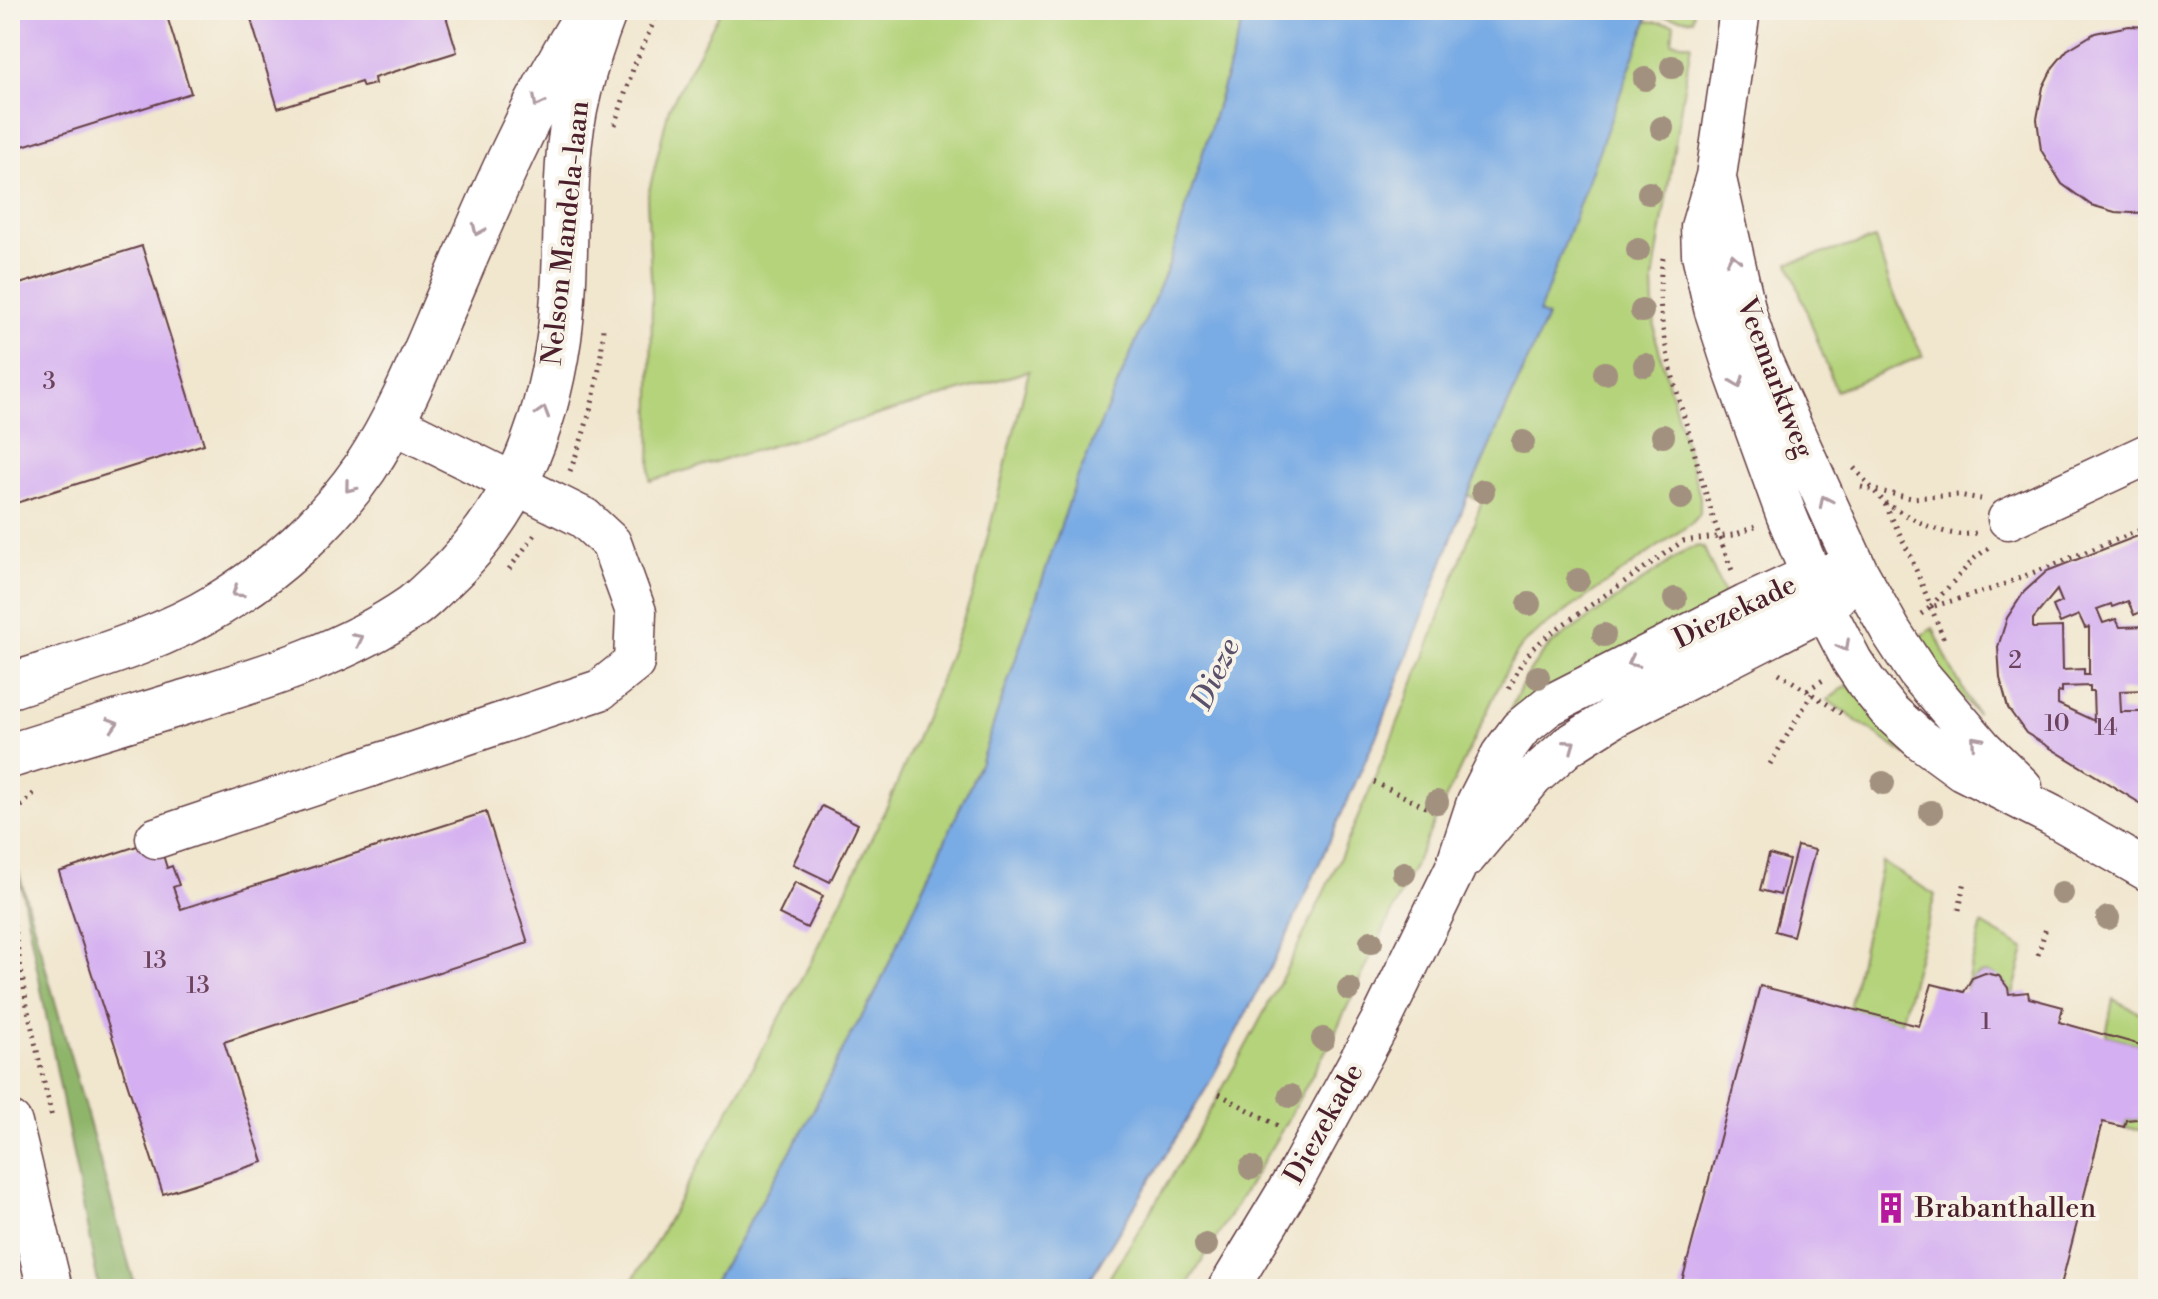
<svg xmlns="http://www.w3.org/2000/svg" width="2158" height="1299" font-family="'Libre Bodoni',serif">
  <rect width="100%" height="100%" fill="#f7f3e8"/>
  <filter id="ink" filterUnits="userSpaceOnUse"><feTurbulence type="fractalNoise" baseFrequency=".0125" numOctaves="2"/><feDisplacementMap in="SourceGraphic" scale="16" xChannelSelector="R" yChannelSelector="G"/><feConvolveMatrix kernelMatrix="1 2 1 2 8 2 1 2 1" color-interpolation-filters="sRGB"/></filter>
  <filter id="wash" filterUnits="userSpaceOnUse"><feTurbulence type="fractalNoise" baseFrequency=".006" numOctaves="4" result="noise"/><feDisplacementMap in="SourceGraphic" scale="32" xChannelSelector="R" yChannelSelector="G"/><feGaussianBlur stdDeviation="1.8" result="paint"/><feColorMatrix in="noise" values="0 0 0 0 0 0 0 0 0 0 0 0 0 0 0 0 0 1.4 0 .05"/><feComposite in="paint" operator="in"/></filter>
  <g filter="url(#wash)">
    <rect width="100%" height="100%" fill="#f1e6ce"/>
    <!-- green -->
    <path fill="#b4d37a" stroke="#7f7952" stroke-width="2" d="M721,10H1246L1169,265L1076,481L980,764L876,992L847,1042L807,1123L710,1289H627L656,1242L813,958L890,800L938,686L975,587L1029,371L650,481L652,296L647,199L669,108Z
      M1648,10H1694L1693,20L1648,14Z
      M1647,21L1674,24L1672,42L1691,44L1653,280L1655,335L1700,497V514L1693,522L1541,629L1523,644L1509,665L1331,1041L1279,1135L1185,1289H1102C1172,1179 1239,1065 1297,948C1369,803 1428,653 1482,501L1468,495L1547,317L1538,314Z
      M1875,239L1891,288L1923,356L1836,391L1789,263Z
      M1699,546L1704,548L1727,601L1502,729C1516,697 1527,667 1553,643L1688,549Z
      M1933,628L1951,668L1977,714L1911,643Z
      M1848,685L1911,749L1906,755L1827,700Z
      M1882,862L1935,895L1901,1022L1849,1009Z
      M1982,924L2025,949L2013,994H2009C2007,978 1987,966 1972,978C1968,981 1967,986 1965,990Z
      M2113,999L2148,1017V1047L2106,1035Z
      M2148,1118V1132L2124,1127L2126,1120Z"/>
    <!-- forest -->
    <path fill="#8fb56a" stroke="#6c6a4a" stroke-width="2" d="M18,870L136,1289H99Z"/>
    <!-- water -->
    <path fill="#79abe4" stroke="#626588" stroke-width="2" d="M1246,10H1648L1647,21L1539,313L1547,317L1468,495L1383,721L1286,938L1207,1087L1084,1289H710L807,1123L847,1042L876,992L980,764L1076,481L1169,265Z"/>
    <g id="blocks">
      <!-- building -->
      <path fill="#d4aff1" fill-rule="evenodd" d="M10,10H165L191,93L10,150Z
        M248,10H444L457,52L374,78L375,84L363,87L361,82L278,108Z
        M2129,26L2148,27V212L2132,213L2115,212L2091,205L2062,184L2041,150L2037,119L2043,87L2053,67L2067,50L2095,33Z
        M142,246L204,444L10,505V287Z
        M2148,532V609L2134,615L2128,601L2112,607L2111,604L2097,609L2103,623L2116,619L2120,627L2148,626V690L2120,691L2121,712H2148V808L2026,733L2008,708L2000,678L1998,647L2007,618L2024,592L2047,571ZM2057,590L2062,602L2053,606L2060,623L2079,615L2085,628L2089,627V675H2084V669L2063,670L2062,627L2033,628V619ZM2090,686V691H2093L2094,721L2058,704V691L2062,692V687Z
        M822,806L858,824L830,882L793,864Z
        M486,812L528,943L224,1042L263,1162L163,1194L59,872L158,839L167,868L172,866L179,885L173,887L181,909Z
        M1797,846L1815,850L1793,936L1775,931Z
        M1769,854L1789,860L1780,895L1760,890Z
        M795,882L823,896L807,928L779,914Z
        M1985,973L1999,976L2008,988L2009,994L2028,992L2029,998L2063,1007L2059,1022L2148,1047V1118L2126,1120L2124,1127L2103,1122L2060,1289H1680L1760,986L1919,1026L1932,984L1964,992L1972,978Z"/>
    </g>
  </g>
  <g filter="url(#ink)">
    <use href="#blocks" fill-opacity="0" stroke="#633d43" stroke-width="2"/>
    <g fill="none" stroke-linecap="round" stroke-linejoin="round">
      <defs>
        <path id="minor" d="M1740,10L1716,176L1701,227L1702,254L1714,308L1736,376L1786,514L1825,609L1852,661L1866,682L1890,712L1921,740L1962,770L2051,815L2148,871
          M1717,183L1747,317L1760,357L1858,572L1892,633L1918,673L1983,749L2022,787
          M2008,519L2148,454
          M156,838L600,690L634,663L636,612L611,543L584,518L391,422
          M1466,857L1533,777L1568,746L1612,718L1825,609L1842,590
          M1228,1289L1297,1175L1382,1019L1455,869L1477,802L1501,755L1520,729L1548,706L1746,605L1811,575L1858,572"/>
        <path id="major" d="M10,686C81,662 155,643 219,604C275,570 327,523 365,468C398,419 422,359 445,305C486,210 526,114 580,26
          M10,756C72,736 133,718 195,699C270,676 347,652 412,607C422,600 430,591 439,583C512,516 545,434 559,338C567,280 564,221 568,163C571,110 586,59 605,10
          M10,1124L50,1289"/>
      </defs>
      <!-- minor casing -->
      <use href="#minor" stroke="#633d43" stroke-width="43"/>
      <!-- major casing -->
      <use href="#major" stroke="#633d43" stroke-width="47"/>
      <!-- path -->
      <path stroke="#633d43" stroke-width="5" stroke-dasharray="2 6" stroke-linecap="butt" d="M615,125L634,66L659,10
        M1663,258C1652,321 1675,384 1692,444C1704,488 1716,531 1733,573
        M1854,468L1884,502L1910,555L1945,642
        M570,471C588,425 602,375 603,326
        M1861,487L1911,498L1959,495L1981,499
        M1885,503C1911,518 1945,540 1976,533
        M509,569L537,532
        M1931,606L1975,558L1988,548
        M1921,614L1931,607L1992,589L2148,527
        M1779,673L1841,713
        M1509,689L1520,666L1533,648L1555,630L1683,541L1733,535L1755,527
        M1807,690L1823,680
        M1770,764L1812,694
        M1374,782L1436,812
        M10,818L37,790
        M10,901L27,1006L52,1118
        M1959,910L1965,881
        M2038,955L2046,928
        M1219,1094L1282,1128"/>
      <!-- minor -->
      <use href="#minor" stroke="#fff" stroke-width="40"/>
      <!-- major -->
      <use href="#major" stroke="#fff" stroke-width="44"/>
    </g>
    <!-- trees -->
    <g fill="#a3917f">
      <circle cx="1672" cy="67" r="12"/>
      <circle cx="1645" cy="79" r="12"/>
      <circle cx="1662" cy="128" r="12"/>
      <circle cx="1649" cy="193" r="12"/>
      <circle cx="1638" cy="250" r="12"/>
      <circle cx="1642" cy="311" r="12"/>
      <circle cx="1645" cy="365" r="12"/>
      <circle cx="1605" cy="373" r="12"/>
      <circle cx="1663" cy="436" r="12"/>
      <circle cx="1523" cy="442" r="12"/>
      <circle cx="1483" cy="491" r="12"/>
      <circle cx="1681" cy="498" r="12"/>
      <circle cx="1578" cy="580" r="12"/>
      <circle cx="1675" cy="599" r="12"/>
      <circle cx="1529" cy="604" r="12"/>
      <circle cx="1604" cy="635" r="12"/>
      <circle cx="1538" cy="677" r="12"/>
      <circle cx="1883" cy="783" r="12"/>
      <circle cx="1437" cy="802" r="12"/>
      <circle cx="1931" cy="812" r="12"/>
      <circle cx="1404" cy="873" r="12"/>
      <circle cx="2062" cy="893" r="12"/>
      <circle cx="2108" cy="918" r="12"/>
      <circle cx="1371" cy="942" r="12"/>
      <circle cx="1349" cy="989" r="12"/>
      <circle cx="1323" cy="1039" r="12"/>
      <circle cx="1290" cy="1096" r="12"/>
      <circle cx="1251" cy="1168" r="12"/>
      <circle cx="1206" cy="1245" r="12"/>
    </g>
    <!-- one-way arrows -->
    <defs><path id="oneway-chevron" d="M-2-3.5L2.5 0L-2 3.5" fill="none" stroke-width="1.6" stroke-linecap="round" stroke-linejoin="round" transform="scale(2)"/></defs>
    <g stroke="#ae9aa0">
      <use href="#oneway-chevron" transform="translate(538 102) rotate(118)"/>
      <use href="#oneway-chevron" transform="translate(478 230) rotate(114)"/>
      <use href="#oneway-chevron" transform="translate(1733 259) rotate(-101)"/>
      <use href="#oneway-chevron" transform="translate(1738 382) rotate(70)"/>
      <use href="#oneway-chevron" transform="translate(543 412) rotate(-73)"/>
      <use href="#oneway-chevron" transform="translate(350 487) rotate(129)"/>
      <use href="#oneway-chevron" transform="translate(1825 501) rotate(-115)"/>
      <use href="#oneway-chevron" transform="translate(237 592) rotate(146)"/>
      <use href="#oneway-chevron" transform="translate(358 639) rotate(-27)"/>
      <use href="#oneway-chevron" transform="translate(1844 646) rotate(62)"/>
      <use href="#oneway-chevron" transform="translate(1633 662) rotate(153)"/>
      <use href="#oneway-chevron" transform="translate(113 724) rotate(-17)"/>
      <use href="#oneway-chevron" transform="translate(1976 741) rotate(-131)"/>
      <use href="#oneway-chevron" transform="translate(1570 745) rotate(-36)"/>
    </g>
  </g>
  <!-- icons -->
  <defs>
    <symbol id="building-bare" viewBox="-9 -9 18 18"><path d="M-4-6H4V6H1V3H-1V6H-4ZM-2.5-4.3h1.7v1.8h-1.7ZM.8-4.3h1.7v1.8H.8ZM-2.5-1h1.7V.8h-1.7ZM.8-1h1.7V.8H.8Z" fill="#b5179e" stroke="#f7f3e8" stroke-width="2.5" paint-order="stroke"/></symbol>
  </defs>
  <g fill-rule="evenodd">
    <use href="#building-bare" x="1869" y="1186" width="44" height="44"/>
  </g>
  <g text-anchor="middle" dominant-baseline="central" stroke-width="8" stroke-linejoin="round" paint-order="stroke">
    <!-- number labels -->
    <g font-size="24" fill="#6c435c">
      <text x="49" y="382">3</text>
      <text x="2015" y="661">2</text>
      <text x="2057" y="724">10</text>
      <text x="2106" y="728">14</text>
      <text x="155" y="961">13</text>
      <text x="198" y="986">13</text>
      <text x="1986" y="1022">1</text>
    </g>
    <!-- street labels -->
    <g font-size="28" fill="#4a1f2b" stroke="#f7f3e8">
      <text transform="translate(566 233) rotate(-84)">Nelson Mandela-laan</text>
      <text transform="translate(1775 378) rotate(69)">Veemarktweg</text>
      <text transform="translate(1735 612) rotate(-26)">Diezekade</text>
      <text transform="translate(1324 1124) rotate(-61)">Diezekade</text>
    </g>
    <!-- poi labels -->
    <g font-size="28" fill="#4a1f2b" stroke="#f7f3e8" text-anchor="start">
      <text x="1915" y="1208">Brabanthallen</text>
    </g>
    <!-- water labels -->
    <g font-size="30" font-style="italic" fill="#5a506c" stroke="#f7f3e8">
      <text transform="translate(1216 674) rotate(-65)">Dieze</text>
    </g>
  </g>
  <!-- margin -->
  <rect width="2158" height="1299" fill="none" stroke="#f7f3e8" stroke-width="40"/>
</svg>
